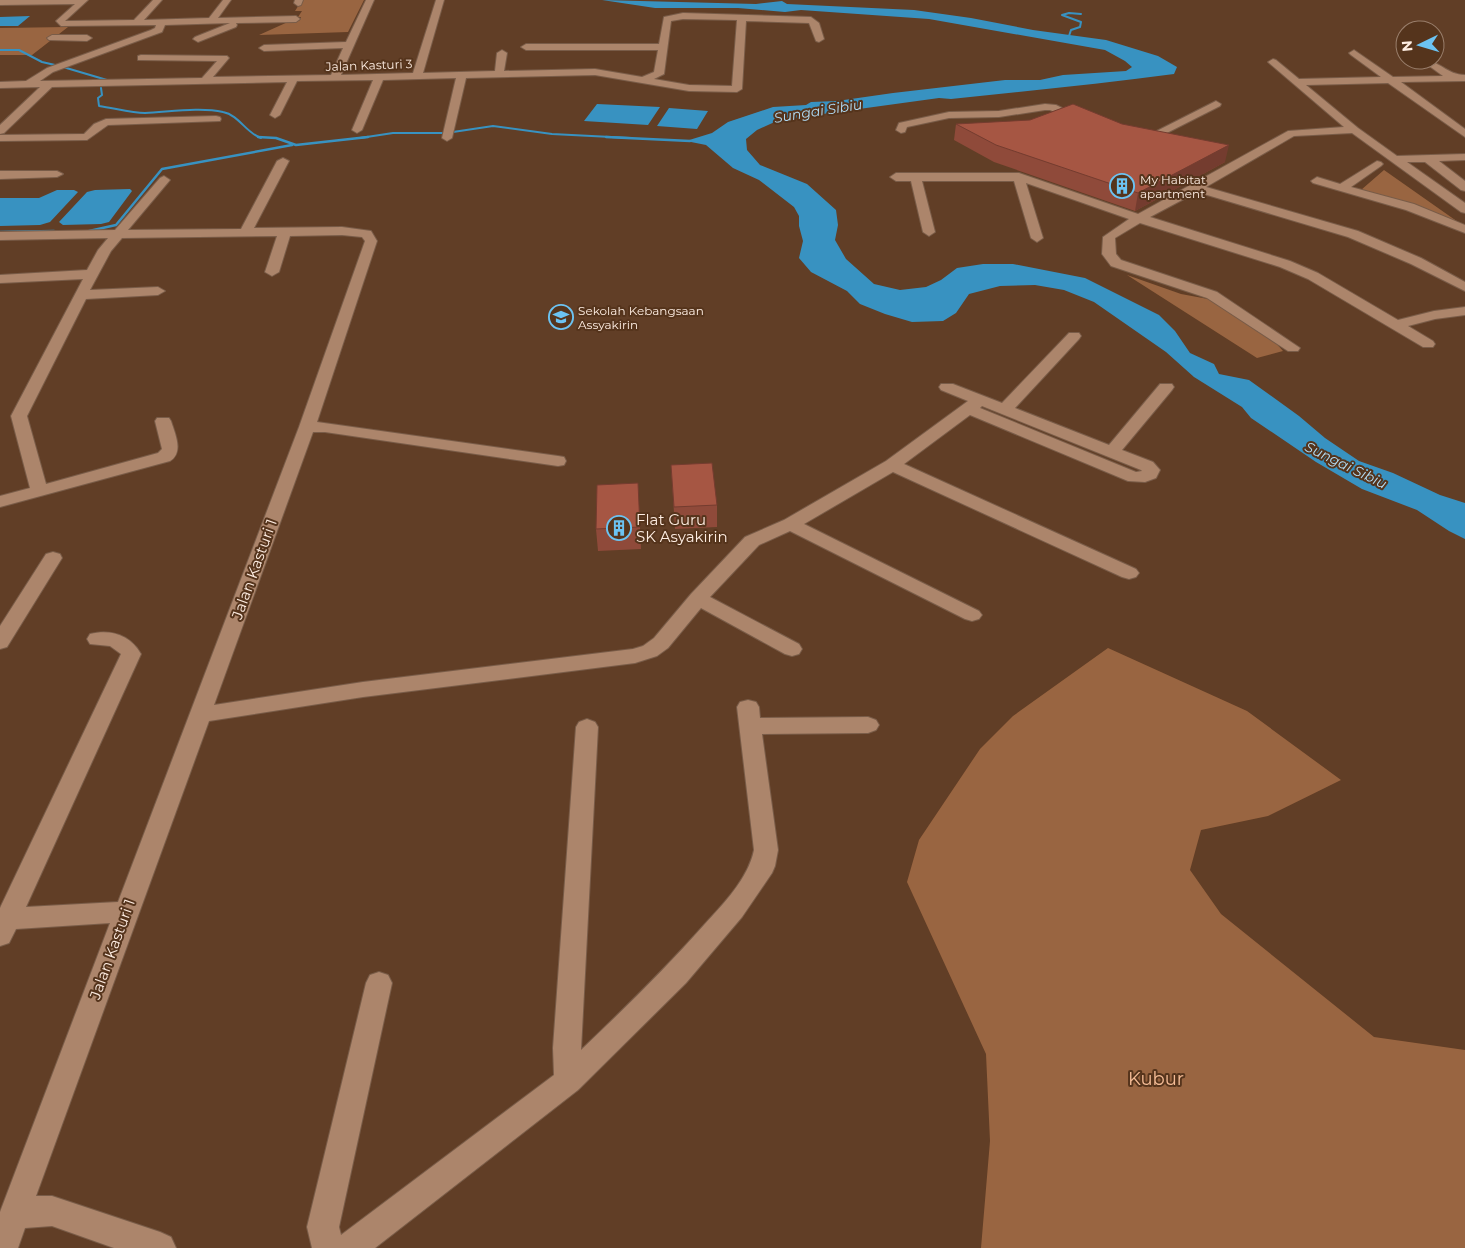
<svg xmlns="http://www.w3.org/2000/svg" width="1465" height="1248" font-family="Montserrat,sans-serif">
  <rect width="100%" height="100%" fill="#613e26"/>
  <!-- green -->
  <path fill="#996541" d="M302,0H364L348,32L259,35L290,21H299L301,17H298L302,11H295Z
    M68,27L32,55H0V28Z
    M1384,170L1458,222L1361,190Z
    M1127,275L1181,294L1208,299L1275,342L1283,351L1257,358Z
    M1108,648L1247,711L1341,780L1268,816L1201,830L1190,870L1221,914L1374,1037L1465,1050V1248H981L990,1141L986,1054L907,882L919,840L980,749L1013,716Z"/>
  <!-- water -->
  <path fill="#3892c1" d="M602,0L756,4L782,1L787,4L914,10L971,18L1033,30L1106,40L1158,56L1177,67L1174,74C1100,84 1025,91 951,99L939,98L779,120L757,130L746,139L747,150L760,165L807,184L836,210L838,225L835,240L846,259L874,284L900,290L926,287L941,280L957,268L983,264H1013L1085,278L1159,315L1175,331L1190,353L1214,364L1219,374L1249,380L1299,416L1325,438L1359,461L1393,473L1440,495L1465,503V539L1449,531L1417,510L1362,489L1316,462L1251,418L1242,407L1194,377L1166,352L1094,302L1064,290L1035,285L1000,286L969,294L956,313L943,321L912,322L885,314L860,304L847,291L811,272L799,258L803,241L799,226V216L794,207L759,180L733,168L706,145L686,141L712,133L728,122L773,107L806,105L811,102L837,101L893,93L1005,80H1040L1063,75L1126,71L1132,67L1125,61L1105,50L929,19L801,10L785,12L738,8H655Z
    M30,16L18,26H0V17Z
    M597,104L660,107L648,125L584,121Z
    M669,108L708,111L697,129L657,126Z
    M130,189L132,191L109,222L101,224L63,225L59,222L87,192L95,190Z
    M57,190H74L78,192L50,222L40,225L0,226V198H39Z"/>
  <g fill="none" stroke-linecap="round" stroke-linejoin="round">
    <!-- stream-far1 -->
    <path stroke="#3892c1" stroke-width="2" d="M1068,39L1071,30L1080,27L1081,22L1062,15L1069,13L1081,14
      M0,50H19L42,62L55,65
      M63,67L107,80
      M101,88L102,95L98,98L99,106C114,108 131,113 145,113C169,112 200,107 223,112C239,115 246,133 261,138
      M453,132L493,126L552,134L631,138
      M360,138L393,133H442"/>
    <!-- stream -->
    <path stroke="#3892c1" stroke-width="2.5" d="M258,137L276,138L296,145L368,137
      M606,137L690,141
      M89,231L116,225L162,169L292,145
      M0,232L54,231"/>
    <defs>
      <path id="minor" d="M0,0H88L65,21H69L134,20L153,0H162L144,20L209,18L223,0H231L218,18L296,16L300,19L296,22L236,23L237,25L236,27L198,42L193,39L195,37L230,23L165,25L162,32L53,72L40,81L202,78L217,61L138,60V56L141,55L227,56L229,58L213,77L331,75L343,48L264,51L259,48L264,45L346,42L366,0H374L341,75L413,73L436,0H444L423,73L495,71L497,53L502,50L507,53L504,71L595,69L642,77L654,72L658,50H526L521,47L526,44H659L664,17L683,13L811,17L819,23L824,39L819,42L816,41L809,23L746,21L742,89L737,92L689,91L595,75L466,78L452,138L447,141L442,138L456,78L383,80L362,130L357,133L352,130L373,80L297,81L280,115L275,118L270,115L287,82L52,87L4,133L0,134V125L40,87L0,88V82L26,81L47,68L151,30L155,28L156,25L61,26L56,21L75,4L0,5ZM683,19L737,20L732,86L689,85L654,79L664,74L671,21Z
        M295,0H303L301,5L298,6L294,3Z
        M52,35H87L92,38L87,41L49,40L47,38Z
        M1354,50L1393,77L1443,76L1421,60C1440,60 1447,75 1465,75V81L1401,82L1465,129V137L1388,83L1306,85L1358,128L1397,156L1465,154V160L1439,161L1465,181V191L1461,190L1425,162H1407L1465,203V213L1461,212L1352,133L1294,136L1206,187L1358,231L1421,258L1465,282V291L1411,264L1348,237L1197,192L1150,217L1290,261L1318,273L1398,320L1434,311L1465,307V315L1435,319L1408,326L1433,341L1435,344L1433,347H1423L1308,279L1280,267L1140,223L1115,238L1116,254L1121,260L1217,292L1300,348L1298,351H1288L1207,298L1111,266L1102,254L1103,237L1129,219L1026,183L1043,238L1037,242L1031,238L1014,181H922L935,232L929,236L923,232L911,181H896L890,177L896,173H1019L1138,214L1288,131L1344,127L1268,62L1273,59L1276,60L1299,79L1381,77L1351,55L1349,53Z
        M1216,101L1221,104L1220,106L1149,142L1145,143L1139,140Z
        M1045,104L1056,105L1086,120L1081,123L1050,110H1045L999,117L949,118L907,127L905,132L901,133L896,130L899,123L949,112L999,111Z
        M216,116L220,117L221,119L220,121L108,125L87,140L0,141V135L84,134L94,124L106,119Z
        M283,158L289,161L254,228L342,227L371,231L377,241L317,422L558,456L564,457L566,461L564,465L558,466L325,432H313L214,705L363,682L633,649L643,646L654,638L691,594L745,537L784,520L886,461L968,401L941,390L939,387L941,384H953L1002,403L1069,333H1079L1081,336L1079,339L1015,408L1109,445L1160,384H1172L1174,387L1172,390L1122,450L1153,462L1160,470L1156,478L1145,482L1128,481L970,415L904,464L1136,569L1139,573L1136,577L1129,579L1122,577L893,472L804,524L979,611L982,615L979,619L972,621L965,619L790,531L759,545L710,597L799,644L802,649L799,654L792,656L785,654L701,608L668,648L657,656L635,663L363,697L209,721L36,1196H52L160,1232L171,1237L176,1248H114L52,1226L25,1228L18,1248H0V1212L110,923L16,929L9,943L0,946V908L121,654L110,646L90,644L87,639L90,634C111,629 130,635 141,654L26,907L118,902L299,427L365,241L362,237L342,235L290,236L279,272L272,276L265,272L277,236L122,238L111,251L90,290L158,287L165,291L158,295L86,299L27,416L46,484L158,453L162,449L155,421L157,418H169L171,421C175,434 184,452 170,461L0,507V496L30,488L11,416L83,279L0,283V275L87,270L98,250L108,238L0,240V232L115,230L160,178L164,176L170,180L128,230L241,229L277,161ZM982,406L1141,470L1142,471L1136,472L980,408Z
        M1377,161L1381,162L1383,164L1381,166L1351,187L1414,204L1465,225V233L1406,210L1313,183L1311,181L1317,177L1340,184Z
        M0,171H57L63,174L57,177L0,179Z
        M53,552L60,554L62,558L7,647L0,649V626L46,554Z
        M748,700L756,702L759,707L760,718L868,717L876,720L879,725L876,730L868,733L762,734L778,850L775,866L772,873L742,917L686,983L578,1090L375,1248H312L307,1227L366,983L370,975L379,972L388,975L392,983L339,1227L341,1235L554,1075L553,1048L576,727L579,722L587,719L595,722L598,727L581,1050C623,1010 665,969 704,925C723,904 748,879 754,850L737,707L740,702Z"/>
    </defs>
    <!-- minor casing -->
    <use href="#minor" stroke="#795c48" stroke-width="2"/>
    <!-- minor -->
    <use href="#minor" fill="#ac856b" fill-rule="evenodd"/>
  </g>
  <!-- wall -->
  <path fill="#8f4a3a" d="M956,124H1122L1225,162L1135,211L994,162L954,140Z
    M671,465L717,505V527L675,529Z
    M639,505L641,549L598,551L596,529Z"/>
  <!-- shaded-wall -->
  <path fill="#743c2f" d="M1229,145L1225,162L1135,211L1138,193Z"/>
  <!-- building -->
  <path fill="#a65643" stroke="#743c2f" d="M1073,104L1122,124L1229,145L1138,193L996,145L956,124L1030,120Z
    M712,463L717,505L674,507L671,465Z
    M638,483L640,527L596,529L597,485Z"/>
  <!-- icons -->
  <defs>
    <symbol id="building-ring" viewBox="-11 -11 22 22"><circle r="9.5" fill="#55341c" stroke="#6cc3f2" stroke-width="1.5"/><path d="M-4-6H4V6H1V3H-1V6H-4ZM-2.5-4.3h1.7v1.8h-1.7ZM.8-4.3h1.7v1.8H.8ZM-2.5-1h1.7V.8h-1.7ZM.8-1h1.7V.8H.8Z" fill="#6cc3f2"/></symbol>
    <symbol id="school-ring" viewBox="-11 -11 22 22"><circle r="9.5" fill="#55341c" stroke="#6cc3f2" stroke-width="1.5"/><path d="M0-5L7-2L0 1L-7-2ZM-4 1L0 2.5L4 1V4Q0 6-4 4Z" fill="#6cc3f2"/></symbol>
  </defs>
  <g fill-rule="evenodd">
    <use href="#building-ring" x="1108" y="172" width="28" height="28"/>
    <use href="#school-ring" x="547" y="303" width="28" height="28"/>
    <use href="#building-ring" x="605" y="514" width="28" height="28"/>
  </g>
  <g text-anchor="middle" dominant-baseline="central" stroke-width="4" stroke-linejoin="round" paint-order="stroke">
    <!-- far-street labels -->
    <g font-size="12" fill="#feede2" stroke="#55341c">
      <text transform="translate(369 65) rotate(-2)">Jalan Kasturi 3</text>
    </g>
    <!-- far-poi labels -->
    <g font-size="12" fill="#feede2" stroke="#55341c" text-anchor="start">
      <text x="1140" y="179">My Habitat<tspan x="1140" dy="14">apartment</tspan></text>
      <text x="578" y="310">Sekolah Kebangsaan<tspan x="578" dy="14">Assyakirin</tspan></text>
    </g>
    <!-- far-water labels -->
    <g font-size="14" font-style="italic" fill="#b3ddf6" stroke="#55341c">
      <text transform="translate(818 111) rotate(-9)">Sungai Sibiu</text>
      <text transform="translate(1346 465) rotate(26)">Sungai Sibiu</text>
    </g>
    <!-- poi labels -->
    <g font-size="15" fill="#feede2" stroke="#55341c" text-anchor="start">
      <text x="636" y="519">Flat Guru<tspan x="636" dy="17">SK Asyakirin</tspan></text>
    </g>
    <!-- street labels -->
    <g font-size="15" fill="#feede2" stroke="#55341c">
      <text transform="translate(254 569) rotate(-70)">Jalan Kasturi 1</text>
      <text transform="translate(112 949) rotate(-70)">Jalan Kasturi 1</text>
    </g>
    <!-- near-park labels -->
    <g font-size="18" fill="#f4bb95" stroke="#55341c">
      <text x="1156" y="1079">Kubur</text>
    </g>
  </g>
  <!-- north arrow -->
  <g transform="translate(1420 45) rotate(265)"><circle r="24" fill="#55341c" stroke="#997e6b"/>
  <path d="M0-4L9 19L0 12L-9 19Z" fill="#6cc3f2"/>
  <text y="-8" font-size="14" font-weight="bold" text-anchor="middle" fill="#feede2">N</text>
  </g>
</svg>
